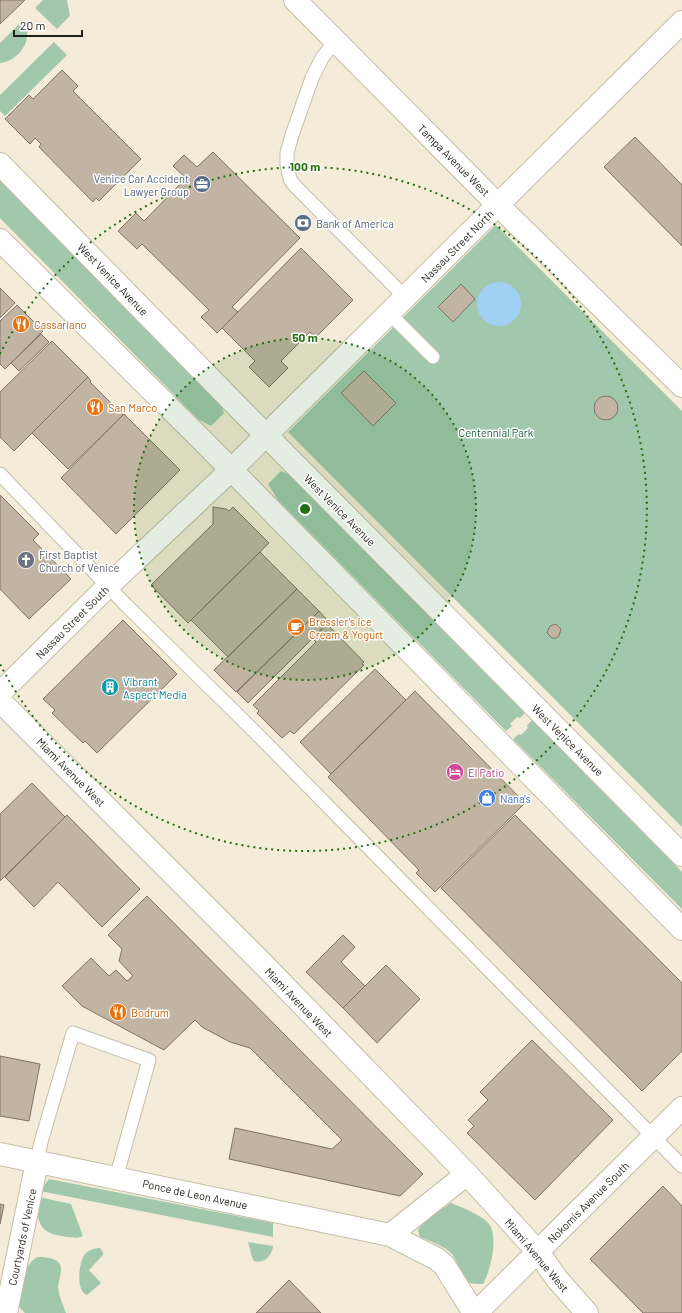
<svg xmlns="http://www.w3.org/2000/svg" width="682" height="1313" font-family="Barlow,sans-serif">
  <rect width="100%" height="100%" fill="#f4ebd8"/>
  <!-- green -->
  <path fill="#a1c8ac" d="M43,0H67L70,16L57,29L35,8Z
    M23,20C25,25 28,30 27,35C27,49 13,62 0,63V43Z
    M54,42L67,55L5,116L0,111V95Z
    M0,180L217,399L222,407L224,413L211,426L198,419L0,218Z
    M496,225L682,411V827L288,432Z
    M281,471L292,476L525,713L520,718L517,717L510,724L512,726L506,731L278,500L268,484Z
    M532,720L682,872V909L513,739L519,734L521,735L528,728L527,726Z
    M49,1179L273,1223V1237L40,1191Z
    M39,1197L71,1204L83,1236C78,1239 73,1237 68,1237C40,1234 35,1224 39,1197Z
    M451,1203C461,1207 482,1215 489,1224C499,1237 490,1272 483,1284C453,1285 465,1270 451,1253C444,1246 430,1241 420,1237L418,1230L424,1221Z
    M248,1242L273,1246C272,1256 264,1264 254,1261L252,1257Z
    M100,1248L103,1252V1255L89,1270L101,1283L87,1295C75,1291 79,1261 85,1254C89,1250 95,1248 100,1248Z
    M38,1257C49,1257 63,1259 61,1272C60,1278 58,1283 58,1288C59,1296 63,1305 66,1313H25L19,1307C22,1290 21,1265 38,1257Z"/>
  <!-- water -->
  <path fill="#a0d0f2" d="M477 304a22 22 0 1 1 44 0a22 22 0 1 1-44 0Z"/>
  <!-- building -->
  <path fill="#c1b4a3" stroke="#7f7364" d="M0,0H25L0,24Z
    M62,70L78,86L73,91L141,159L99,201L96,198L93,202L39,147L41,144L35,138L30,144L5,119L29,95L33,99Z
    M635,137L682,185V246L604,167Z
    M213,152L300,238L232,307L238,312L217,333L201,317L209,310L142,244L137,249L118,231L136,213L144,221L186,178L173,166L184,155L197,167Z
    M301,248L353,300L315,338L310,332L281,361L288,368L269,387L249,367L255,361L222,328Z
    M461,284L475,299L453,322L438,307Z
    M0,288L15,303L0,318Z
    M17,305L43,331L5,369L0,364V321Z
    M41,334L49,342L19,371L11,363Z
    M52,341L88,377L14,451L0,437V392Z
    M364,371L396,403L373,426L341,393Z
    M88,377L91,381L90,382L123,415L68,469L32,433Z
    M594 408a12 12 0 1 1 24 0a12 12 0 1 1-24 0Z
    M124,414L180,470L116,534L61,478Z
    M0,495L39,534L33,540L71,579L29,619L0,589Z
    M213,507L226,509L229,511L233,507L269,543L188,623L151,585L213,524Z
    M260,552L297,589L228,657L191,620Z
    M297,589L319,611L236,692L214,670Z
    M319,611L329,622L248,703L237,692Z
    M123,620L177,674L97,753L85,741L83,743L52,713L55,710L43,699Z
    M327,624L364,662L362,664L364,665L294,734L290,731L282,738L257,713L259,711L253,705L316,642L312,638Z
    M556,624L561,629L559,636L556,638H552L547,633L550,626Z
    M375,669L406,700L331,774L300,742Z
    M415,691L525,803L435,892L416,873L419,870L328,777Z
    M32,783L65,817L0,881V814Z
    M67,815L140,889L102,927L58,882L34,907L5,877Z
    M515,815L682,983V1051L642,1091L441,888Z
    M147,896L423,1174L400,1196L229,1159L235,1128L332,1149L342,1140L250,1048L230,1042L202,1027L195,1020L164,1050L82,1006L62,986L91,958L109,976L116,970L127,981L133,976L119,961L122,949L108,935Z
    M343,935L355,947L341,962L365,986L343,1008L306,972Z
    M386,965L420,999L377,1043L343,1008Z
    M532,1040L613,1120L535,1200L467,1133L474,1126L468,1120L488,1100L480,1092Z
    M0,1056L40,1064L29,1121L0,1116Z
    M663,1186L682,1206V1313H643L590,1259Z
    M0,1204L4,1205L0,1224Z
    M289,1280L321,1313H256Z"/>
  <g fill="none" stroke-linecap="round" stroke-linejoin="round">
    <defs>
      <path id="lane" d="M335,41L322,58L312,78L292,135L287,153V165L290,179L294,185L405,297
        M389,313L433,357
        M0,474L126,605L252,729L682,1166
        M37,1162L41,1142L73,1033L149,1060L116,1178"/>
      <path id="street" d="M295,0L498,205L682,386
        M0,693L108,586L231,470L682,22
        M0,701L263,964L467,1174L538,1252L557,1279L587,1313
        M0,1154L390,1235L467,1174
        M390,1235L437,1259L444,1265L474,1313
        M6,1313L37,1162
        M476,1313L682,1108"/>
      <path id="secondary" d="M0,164L237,406L682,855
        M0,240L202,440L682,929"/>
    </defs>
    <!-- lane casing -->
    <use href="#lane" stroke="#c5bdaa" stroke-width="15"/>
    <!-- street casing -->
    <use href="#street" stroke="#c5bdaa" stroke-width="24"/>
    <!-- secondary casing -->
    <use href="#secondary" stroke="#c5bdaa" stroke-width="24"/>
    <!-- lane -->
    <use href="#lane" stroke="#fff" stroke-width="13"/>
    <!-- street -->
    <use href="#street" stroke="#fff" stroke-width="22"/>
    <!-- secondary -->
    <use href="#secondary" stroke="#fff" stroke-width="22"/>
  </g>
  <!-- distance rings -->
  <circle cx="305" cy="509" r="171" fill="#236e11" fill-opacity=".12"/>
  <g fill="none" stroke="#236e11" stroke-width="2" stroke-dasharray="2 4">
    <circle cx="305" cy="509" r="171"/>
    <path d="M0 354A342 342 0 1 1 0 664"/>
  </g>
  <!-- icons -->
  <defs>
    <symbol id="office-disc" viewBox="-11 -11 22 22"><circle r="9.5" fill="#5c6f8a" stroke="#fff"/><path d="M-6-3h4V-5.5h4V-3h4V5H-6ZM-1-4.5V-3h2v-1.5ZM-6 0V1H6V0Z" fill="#fff"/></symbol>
    <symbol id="bank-disc" viewBox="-11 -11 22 22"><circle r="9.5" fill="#5c6f8a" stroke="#fff"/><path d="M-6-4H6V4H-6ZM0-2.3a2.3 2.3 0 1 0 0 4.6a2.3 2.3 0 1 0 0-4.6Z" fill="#fff"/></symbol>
    <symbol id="restaurant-disc" viewBox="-11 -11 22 22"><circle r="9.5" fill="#e8710a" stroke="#fff"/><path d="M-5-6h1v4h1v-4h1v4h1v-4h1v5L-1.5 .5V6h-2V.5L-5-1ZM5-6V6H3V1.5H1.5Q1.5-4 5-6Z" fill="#fff"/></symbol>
    <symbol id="church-disc" viewBox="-11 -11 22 22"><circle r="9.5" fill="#6b7280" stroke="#fff"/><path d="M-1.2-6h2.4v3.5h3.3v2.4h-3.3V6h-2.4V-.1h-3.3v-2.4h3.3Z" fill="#fff"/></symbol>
    <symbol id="cafe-disc" viewBox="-11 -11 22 22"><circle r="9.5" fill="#e8710a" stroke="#fff"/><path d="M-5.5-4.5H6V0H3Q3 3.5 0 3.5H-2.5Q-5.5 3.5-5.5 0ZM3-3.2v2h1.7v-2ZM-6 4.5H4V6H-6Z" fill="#fff"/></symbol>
    <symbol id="building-disc" viewBox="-11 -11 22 22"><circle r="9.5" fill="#0f9aa8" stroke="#fff"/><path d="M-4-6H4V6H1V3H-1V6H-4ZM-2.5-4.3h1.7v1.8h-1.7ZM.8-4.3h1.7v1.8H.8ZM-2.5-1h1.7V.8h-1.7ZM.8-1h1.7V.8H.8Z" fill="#fff"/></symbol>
    <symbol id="hotel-disc" viewBox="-11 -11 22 22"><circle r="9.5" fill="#d1479c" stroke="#fff"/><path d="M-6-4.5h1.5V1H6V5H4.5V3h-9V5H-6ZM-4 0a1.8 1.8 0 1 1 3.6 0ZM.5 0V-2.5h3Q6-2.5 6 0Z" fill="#fff"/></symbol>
    <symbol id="shop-disc" viewBox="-11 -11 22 22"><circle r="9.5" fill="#3f7fe0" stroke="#fff"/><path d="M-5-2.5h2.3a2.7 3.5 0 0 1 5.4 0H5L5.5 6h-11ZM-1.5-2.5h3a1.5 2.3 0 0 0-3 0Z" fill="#fff"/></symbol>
  </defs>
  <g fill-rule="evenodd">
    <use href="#office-disc" x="192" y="174" width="20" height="20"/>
    <use href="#bank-disc" x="293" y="213" width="20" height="20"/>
    <use href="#restaurant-disc" x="11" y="314" width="20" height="20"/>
    <use href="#restaurant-disc" x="85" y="397" width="20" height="20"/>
    <use href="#church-disc" x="16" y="550" width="20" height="20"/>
    <use href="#cafe-disc" x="286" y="617" width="20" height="20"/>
    <use href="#building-disc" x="100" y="677" width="20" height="20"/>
    <use href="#hotel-disc" x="445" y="762" width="20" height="20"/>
    <use href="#shop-disc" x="477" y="788" width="20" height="20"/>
    <use href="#restaurant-disc" x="108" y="1002" width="20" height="20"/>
  </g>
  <g text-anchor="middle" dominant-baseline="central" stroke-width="3" stroke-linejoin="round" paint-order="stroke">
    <!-- street labels -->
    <g font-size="11" fill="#211e17" stroke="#fff">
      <text transform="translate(454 160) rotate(45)">Tampa Avenue West</text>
      <text transform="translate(457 246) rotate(-45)">Nassau Street North</text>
      <text transform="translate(113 279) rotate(46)">West Venice Avenue</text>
      <text transform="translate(340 510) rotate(45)">West Venice Avenue</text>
      <text transform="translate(72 622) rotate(-45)">Nassau Street South</text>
      <text transform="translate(568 740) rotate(45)">West Venice Avenue</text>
      <text transform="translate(71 772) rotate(45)">Miami Avenue West</text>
      <text transform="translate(299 1002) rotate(46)">Miami Avenue West</text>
      <text transform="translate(195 1194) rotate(12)">Ponce de Leon Avenue</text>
      <text transform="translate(588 1202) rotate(-45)">Nokomis Avenue South</text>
      <text transform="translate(22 1237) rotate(-78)">Courtyards of Venice</text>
      <text transform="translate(537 1255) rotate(50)">Miami Avenue West</text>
    </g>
    <!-- service labels -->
    <g font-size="11" fill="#4e5e75" stroke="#fff" text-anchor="end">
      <text x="189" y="178">Venice Car Accident<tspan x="189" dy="13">Lawyer Group</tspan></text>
      <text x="316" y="223" text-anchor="start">Bank of America</text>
    </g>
    <!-- food labels -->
    <g font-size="11" fill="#c56008" stroke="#fff" text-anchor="start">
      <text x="34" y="324">Cassariano</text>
      <text x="108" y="407">San Marco</text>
      <text x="309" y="621">Bressler's Ice<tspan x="309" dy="13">Cream &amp; Yogurt</tspan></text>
      <text x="131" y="1012">Bodrum</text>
    </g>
    <!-- park labels -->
    <g font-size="11" fill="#105d33" stroke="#fff">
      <text x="496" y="432">Centennial Park</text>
    </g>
    <!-- worship labels -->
    <g font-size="11" fill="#5b616d" stroke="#fff" text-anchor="start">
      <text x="39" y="554">First Baptist<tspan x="39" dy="13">Church of Venice</tspan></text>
    </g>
    <!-- culture labels -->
    <g font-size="11" fill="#0d838f" stroke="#fff" text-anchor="start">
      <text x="123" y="681">Vibrant<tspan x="123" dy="13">Aspect Media</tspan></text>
    </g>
    <!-- hotel labels -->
    <g font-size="11" fill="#b23c85" stroke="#fff" text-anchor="start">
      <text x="468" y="772">El Patio</text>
    </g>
    <!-- shop labels -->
    <g font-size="11" fill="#366cbe" stroke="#fff" text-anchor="start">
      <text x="500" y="798">Nana's</text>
    </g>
  </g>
  <circle cx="305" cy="509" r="6" fill="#236e11" stroke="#fff" stroke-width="2"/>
  <g font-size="12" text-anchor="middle" font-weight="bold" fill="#236e11" stroke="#fff" stroke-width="3" stroke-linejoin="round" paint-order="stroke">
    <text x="305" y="171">100 m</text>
    <text x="305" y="342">50 m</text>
  </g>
  <!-- scale -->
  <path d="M14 30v6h68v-6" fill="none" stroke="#211e17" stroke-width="2"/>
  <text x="20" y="30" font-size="12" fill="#211e17" stroke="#ffffff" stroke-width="3" paint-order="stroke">20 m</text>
</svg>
